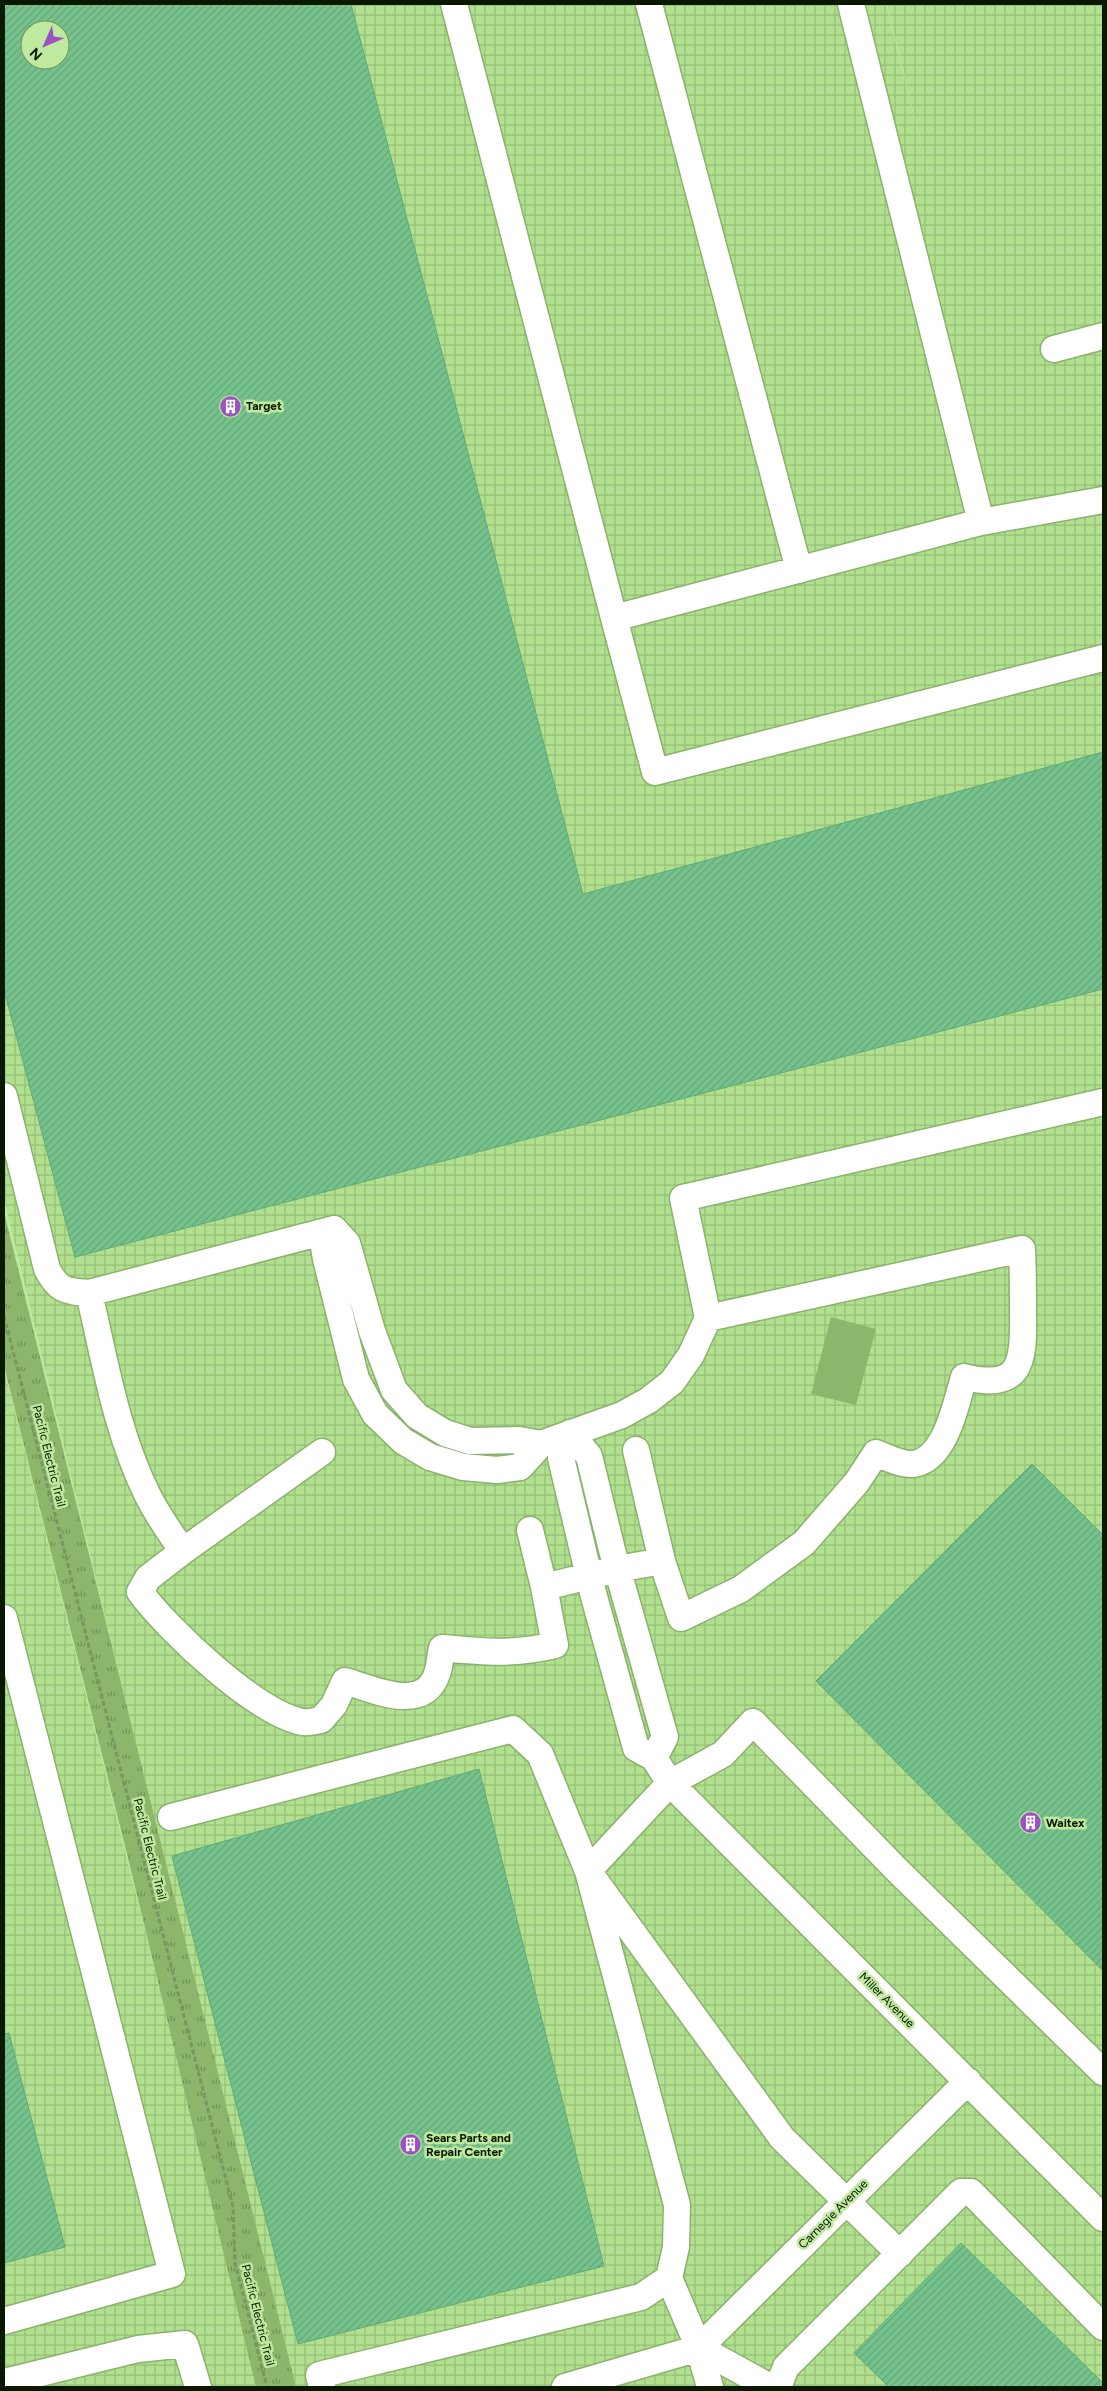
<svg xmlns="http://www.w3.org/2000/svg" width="1107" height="2391" font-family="Figtree,sans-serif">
  <defs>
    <pattern id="industrial-grid" width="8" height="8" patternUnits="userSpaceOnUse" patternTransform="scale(1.25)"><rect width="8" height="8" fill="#b1e08e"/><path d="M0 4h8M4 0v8" fill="none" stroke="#97bf79"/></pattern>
    <pattern id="park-tufts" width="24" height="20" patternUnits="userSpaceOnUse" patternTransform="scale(1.25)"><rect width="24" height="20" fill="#8cb66b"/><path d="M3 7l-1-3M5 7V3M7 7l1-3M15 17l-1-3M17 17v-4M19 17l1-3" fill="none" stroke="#719356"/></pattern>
    <pattern id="building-hatch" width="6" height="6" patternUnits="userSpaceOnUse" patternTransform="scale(1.25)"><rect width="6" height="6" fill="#76c28d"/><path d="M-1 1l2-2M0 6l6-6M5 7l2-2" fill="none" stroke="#65a678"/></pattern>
  </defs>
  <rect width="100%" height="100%" fill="#bee99e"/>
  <!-- industrial -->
  <path fill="url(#industrial-grid)" fill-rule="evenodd" d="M4,4H886L934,197L887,4H1103V2387H296L209,2044L4,1199ZM30,30H60V60H30Z
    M4,1369L214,2207L256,2387H4Z"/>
  <!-- park -->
  <path fill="url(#park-tufts)" d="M4,1212L296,2387H256L127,1854L4,1366Z"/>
  <!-- garden -->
  <path fill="#8cb66b" d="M831,1317L876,1329L856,1405L811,1394Z"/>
  <!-- building -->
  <path fill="url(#building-hatch)" stroke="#5fab77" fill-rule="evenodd" d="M4,4H351L583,894L1103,752V989L75,1257L4,990ZM30,30H60V60H30Z
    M1032,1464L1103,1535V1971L816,1681Z
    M479,1769L604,2266L298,2344L172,1856Z
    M9,2033L65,2247L4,2263V2034Z
    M961,2243L1103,2383V2387H889L854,2353Z"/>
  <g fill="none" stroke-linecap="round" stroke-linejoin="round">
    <defs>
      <path id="minor" d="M454,4L614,618L981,522
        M649,4L799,570
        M851,4L981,522L1103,500
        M1054,349L1103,336
        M614,618L655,772L1103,658
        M4,1096L47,1269C58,1291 66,1291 89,1293L334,1229
        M334,1229L324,1247L326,1259L356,1379L375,1414L403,1441L430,1457L463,1467L497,1470L520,1467L541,1444L622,1415L649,1400L672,1382L691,1355L708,1318L683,1198L1103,1102
        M334,1229L347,1243L372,1331L394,1390L417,1416L445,1433L470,1441L519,1440L541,1444
        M89,1293C105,1361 116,1431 147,1494C157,1514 170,1533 183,1551L148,1578L140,1592C169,1631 255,1712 302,1722C308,1723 315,1721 321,1720L334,1705L345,1681C373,1689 423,1714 437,1674C440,1666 440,1656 442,1648C483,1652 513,1655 555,1645L544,1587L618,1569L662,1561L681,1618L741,1589L804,1543L857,1482L876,1453C886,1457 901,1465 913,1464C946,1460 956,1403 964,1377C1021,1391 1024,1363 1023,1315C1023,1293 1023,1271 1022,1249L708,1318
        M570,1433L561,1458L593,1593L636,1748L654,1758L670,1783L1103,2218
        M570,1433L589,1456L612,1550L665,1737L654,1758
        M636,1450L662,1561
        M530,1530L544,1587
        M183,1551L322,1452
        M4,1618L172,2274L4,2321
        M171,1817L513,1729L540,1754L588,1871L782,2138L900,2254
        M669,2278L699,2348L710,2387
        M699,2348L968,2081
        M4,2382L138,2349L185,2344L198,2387
        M322,2387L319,2375L641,2297L669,2278L676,2247L677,2205L588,1871L670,1783L723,1754L753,1722L896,1869L1103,2072
        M565,2387L699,2348L770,2387
        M778,2387L786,2367L961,2192H971L1103,2327"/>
    </defs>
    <!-- minor casing -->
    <use href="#minor" stroke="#8ab36b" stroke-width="29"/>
    <!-- path -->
    <path stroke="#779760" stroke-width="3" stroke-dasharray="5 2.5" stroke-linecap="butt" d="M4,1316L233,2207L235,2263L267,2387"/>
    <!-- minor -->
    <use href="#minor" stroke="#fff" stroke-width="26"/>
  </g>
  <!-- icons -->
  <defs>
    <symbol id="building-disc" viewBox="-11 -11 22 22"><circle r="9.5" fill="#9c51c3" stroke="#bee99e"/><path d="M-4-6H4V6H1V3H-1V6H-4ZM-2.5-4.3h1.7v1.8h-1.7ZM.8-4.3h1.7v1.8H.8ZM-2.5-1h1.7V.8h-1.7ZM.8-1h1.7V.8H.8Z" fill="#fff"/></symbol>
  </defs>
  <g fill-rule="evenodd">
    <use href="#building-disc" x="218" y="394" width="25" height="25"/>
    <use href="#building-disc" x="1018" y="1810" width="25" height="25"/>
    <use href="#building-disc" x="398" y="2132" width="25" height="25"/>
  </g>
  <g text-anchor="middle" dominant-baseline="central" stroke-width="5" stroke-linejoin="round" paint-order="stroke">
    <!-- poi labels -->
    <g font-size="12" font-weight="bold" fill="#0a1800" stroke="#bee99e" text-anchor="start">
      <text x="246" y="406">Target</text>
      <text x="1046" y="1823">Waitex</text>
      <text x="426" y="2138">Sears Parts and<tspan x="426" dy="14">Repair Center</tspan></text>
    </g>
    <!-- street labels -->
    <g font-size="12" fill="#0a1800" stroke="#bee99e">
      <text transform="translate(49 1456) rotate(76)">Pacific Electric Trail</text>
      <text transform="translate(150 1849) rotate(76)">Pacific Electric Trail</text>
      <text transform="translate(887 2000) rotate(45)">Miller Avenue</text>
      <text transform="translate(833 2214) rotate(-45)">Carnegie Avenue</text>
      <text transform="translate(258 2315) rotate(76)">Pacific Electric Trail</text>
    </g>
  </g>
  <!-- border -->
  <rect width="1107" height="2391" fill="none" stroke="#0a1800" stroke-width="10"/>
  <!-- north arrow -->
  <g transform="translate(45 45) rotate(225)"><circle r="24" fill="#bee99e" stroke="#76955f"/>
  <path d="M0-4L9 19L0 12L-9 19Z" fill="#9c51c3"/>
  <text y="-8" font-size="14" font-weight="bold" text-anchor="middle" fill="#0a1800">N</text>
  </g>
</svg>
